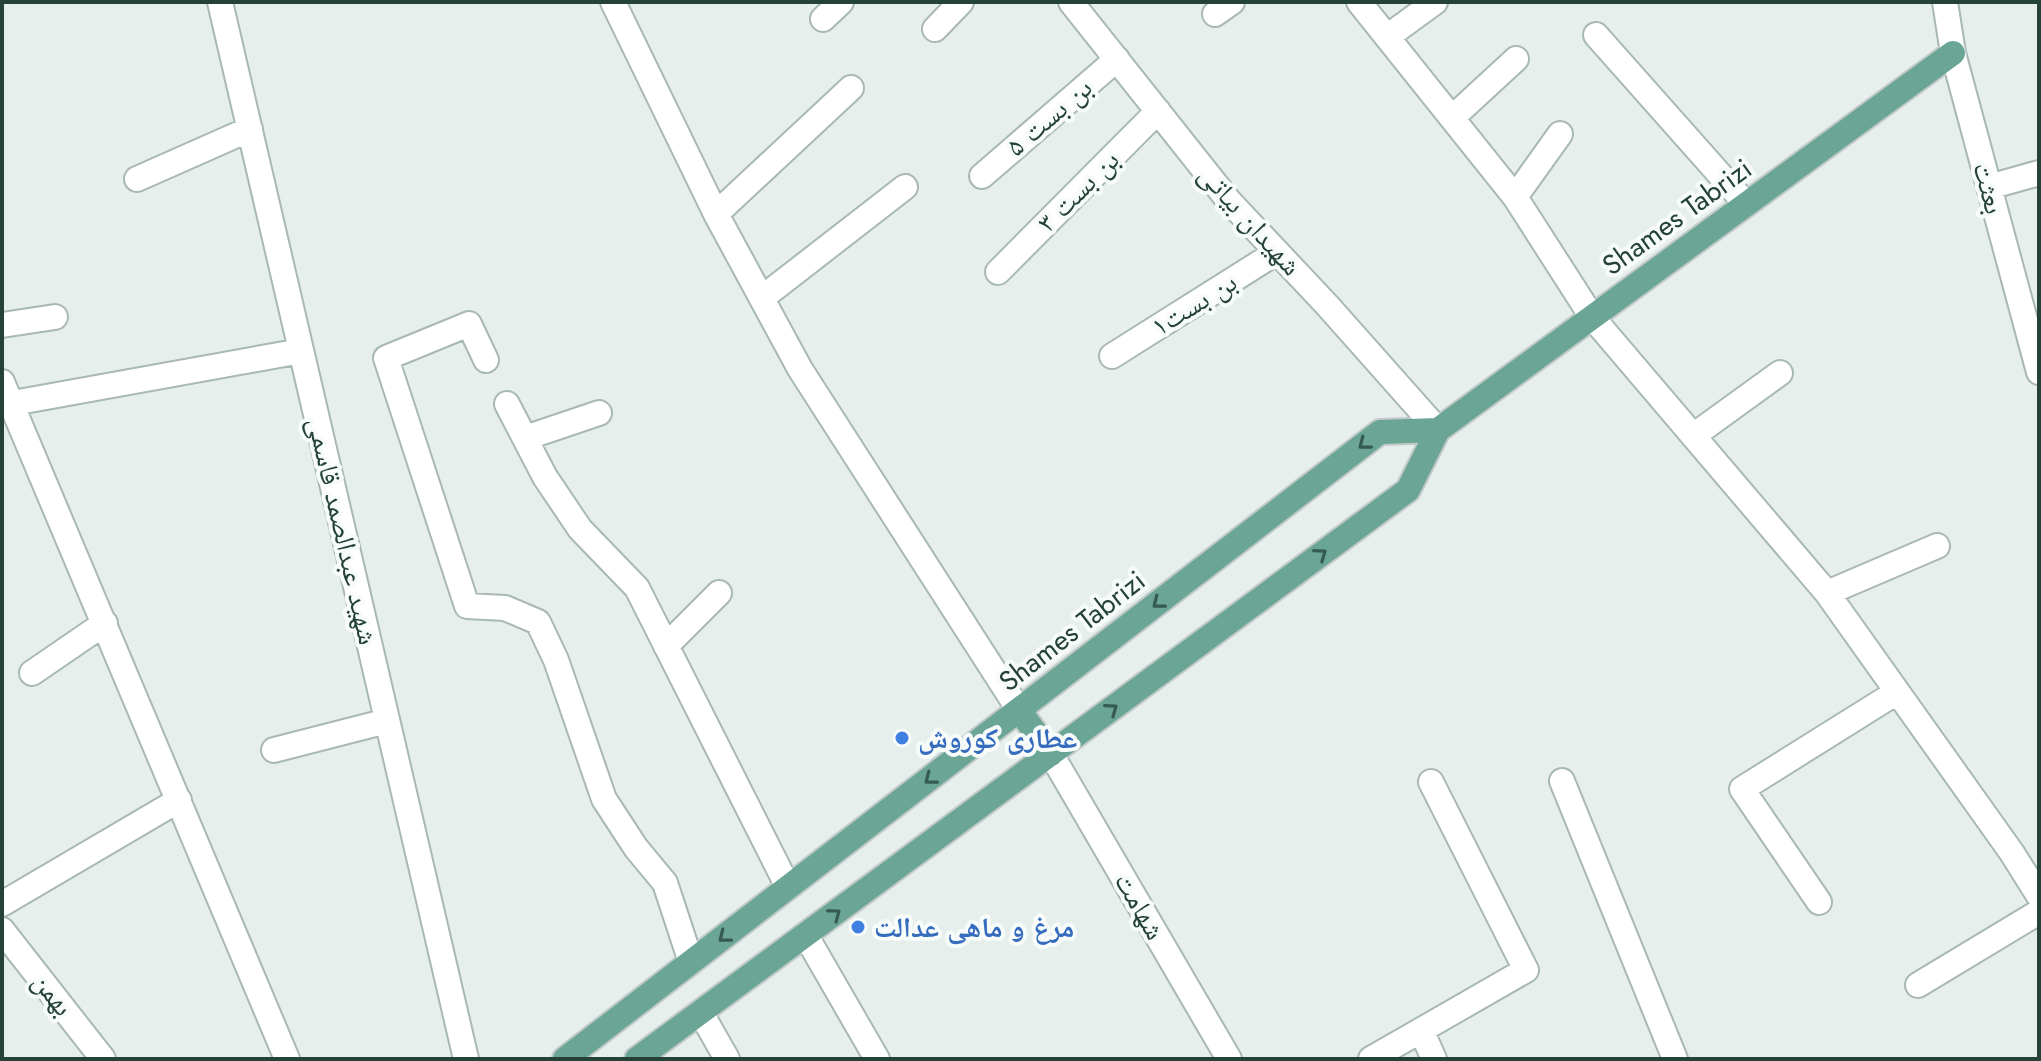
<svg xmlns="http://www.w3.org/2000/svg" width="2041" height="1061" font-family="Jost,'Noto Naskh Arabic',sans-serif">
  <rect width="100%" height="100%" fill="#e6efeb"/>
  <g fill="none" stroke-linecap="round" stroke-linejoin="round">
    <defs>
      <path id="minor" d="M220,2L466,1059
        M613,2L716,214L800,369L1019,710
        M1071,2L1229,201L1327,305L1438,430
        M1359,2L1515,197L1592,317L1827,593L2012,853L2039,896
        M1945,2L1953,53L2039,372
        M1215,14L1232,2
        M823,19L841,2
        M935,29L961,2
        M1596,35L1746,204
        M1387,37L1435,2
        M1452,118L1516,59
        M982,176L1117,59
        M137,179L250,129
        M1989,187L2039,173
        M1515,197L1560,134
        M716,214L851,88
        M998,272L1158,111
        M762,298L905,187
        M2,325L55,317
        M1112,356L1277,252
        M486,360L469,324L386,358L467,606L505,608L538,622L556,660L604,799L636,848L665,883L691,962
        M2,382L287,1059
        M13,403L301,351
        M507,404L545,477L580,529L637,588L788,887
        M1693,436L1780,373
        M525,438L599,413
        M1827,593L1937,546
        M666,646L719,593
        M32,673L105,623
        M274,750L387,721
        M1051,754L1229,1059
        M1562,781L1675,1059
        M1819,902L1742,789L1897,692
        M2,904L179,800
        M2,930L103,1059
        M806,936L877,1059
        M1918,985L2039,912
        M701,1013L727,1059
        M1421,1030L1434,1059
        M1371,1059L1526,970L1431,782"/>
      <path id="major" d="M1019,710L1051,754
        M565,1059L1380,432L1438,430
        M637,1059L1408,490L1438,430L1953,53"/>
    </defs>
    <!-- minor casing -->
    <use href="#minor" stroke="#a8b8b2" stroke-width="28"/>
    <!-- major casing -->
    <use href="#major" stroke="#c2cac8" stroke-width="28"/>
    <!-- minor -->
    <use href="#minor" stroke="#fff" stroke-width="24"/>
    <!-- major -->
    <use href="#major" stroke="#6aa596" stroke-width="24"/>
  </g>
  <!-- one-way arrows -->
  <defs><path id="oneway-chevron" d="M-2-3.5L2.5 0L-2 3.5" fill="none" stroke-width="1.6" stroke-linecap="round" stroke-linejoin="round" transform="scale(2)"/></defs>
  <g stroke="#365b51">
    <use href="#oneway-chevron" transform="translate(1364 444) rotate(142)"/>
    <use href="#oneway-chevron" transform="translate(1321 554) rotate(-36)"/>
    <use href="#oneway-chevron" transform="translate(1158 603) rotate(142)"/>
    <use href="#oneway-chevron" transform="translate(1112 709) rotate(-36)"/>
    <use href="#oneway-chevron" transform="translate(930 779) rotate(142)"/>
    <use href="#oneway-chevron" transform="translate(835 914) rotate(-37)"/>
    <use href="#oneway-chevron" transform="translate(724 937) rotate(142)"/>
  </g>
  <!-- markers -->
  <g fill="#3f7fe0" stroke="#f7fbf9" stroke-width="3">
    <circle cx="902" cy="738" r="8"/>
    <circle cx="858" cy="927" r="8"/>
  </g>
  <g text-anchor="middle" dominant-baseline="central" stroke-width="8" stroke-linejoin="round" paint-order="stroke">
    <!-- street labels -->
    <g font-size="28" fill="#24423a" stroke="#f7fbf9">
      <text transform="translate(1049 117) rotate(-41)">بن بست ۵</text>
      <text transform="translate(1989 188) rotate(75)">بعثت</text>
      <text transform="translate(1078 191) rotate(-45)">بن بست ۳</text>
      <text transform="translate(1677 217) rotate(-36)">Shames Tabrizi</text>
      <text transform="translate(1250 220) rotate(48)">شهیدان بیاتی</text>
      <text transform="translate(1194 304) rotate(-32)">بن بست۱</text>
      <text transform="translate(343 531) rotate(77)">شهید عبدالصمد قاسمی</text>
      <text transform="translate(1072 631) rotate(-38)">Shames Tabrizi</text>
      <text transform="translate(1140 906) rotate(60)">شهامت</text>
      <text transform="translate(53 994) rotate(52)">بهمن</text>
    </g>
    <!-- shop labels -->
    <g font-size="28" font-weight="bold" fill="#366cbe" stroke="#f7fbf9" text-anchor="start">
      <text x="918" y="738">عطاری کوروش</text>
      <text x="874" y="927">مرغ و ماهی عدالت</text>
    </g>
  </g>
  <!-- border -->
  <rect width="2041" height="1061" fill="none" stroke="#24423a" stroke-width="8"/>
</svg>
